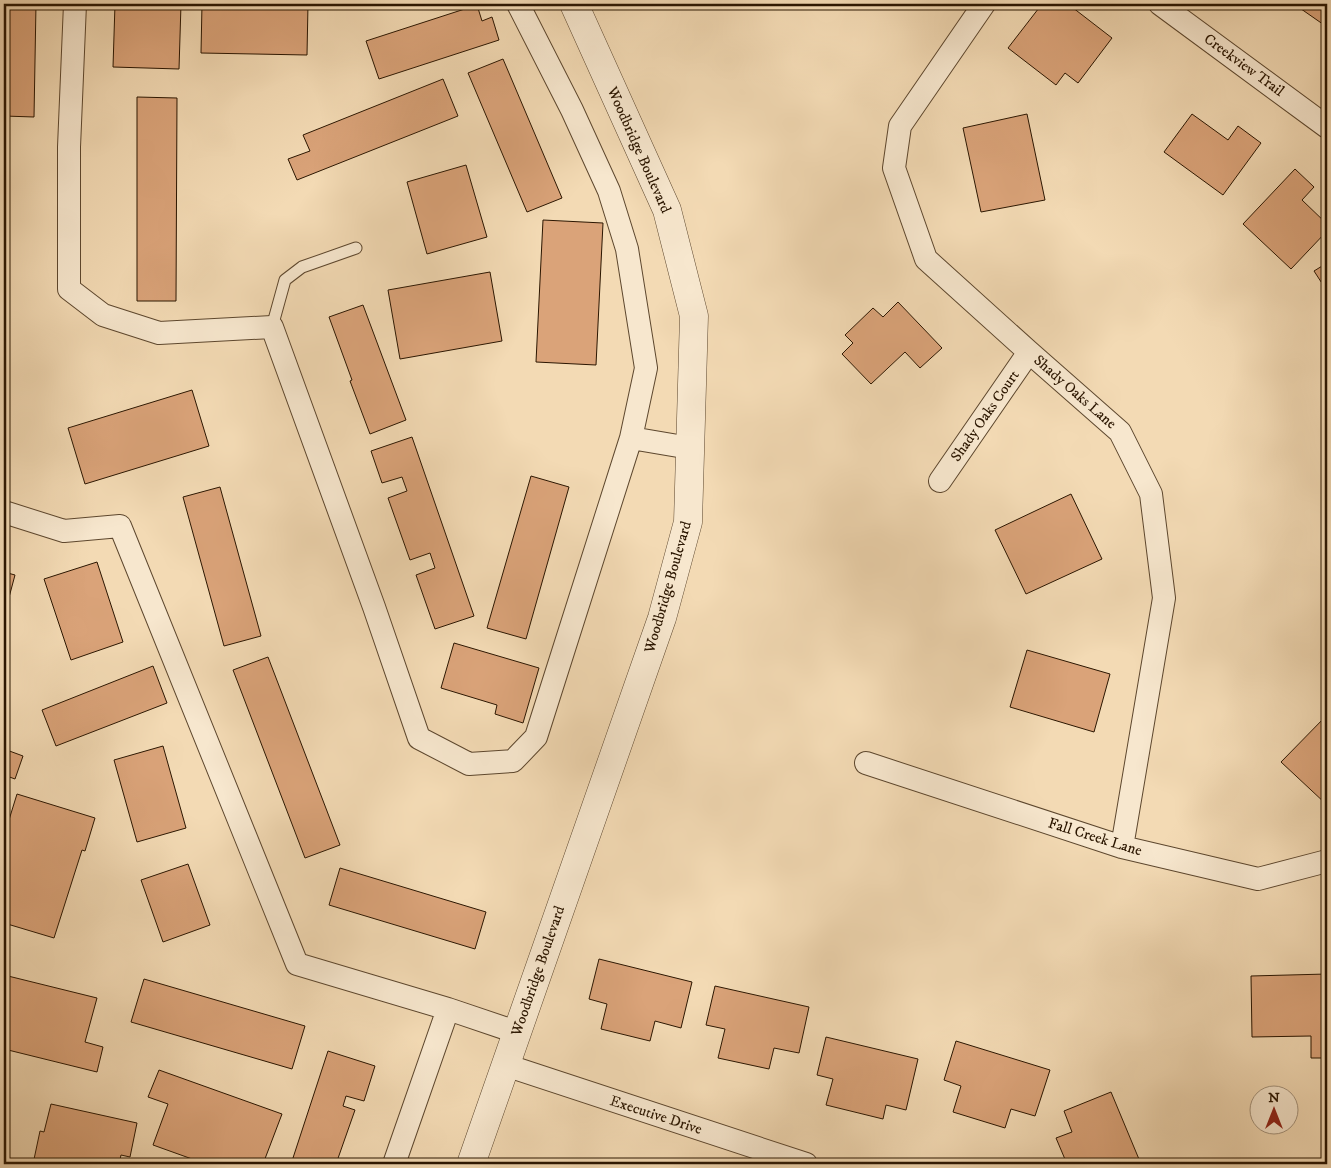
<svg xmlns="http://www.w3.org/2000/svg" width="1331" height="1168" font-family="'IM FELL DW Pica',serif">
  <rect width="100%" height="100%" fill="#f3dab4"/>
  <filter id="stains"><feTurbulence type="fractalNoise" baseFrequency=".004" numOctaves="4"/><feColorMatrix values="0 0 0 0 .2 0 0 0 0 .09 0 0 0 0 .02 0 0 0 .5 -.17"/></filter>
  <radialGradient id="worn" r=".72"><stop offset=".6" stop-color="#630" stop-opacity="0"/><stop offset="1" stop-color="#630" stop-opacity=".3"/></radialGradient>
  <!-- building -->
  <path fill="#daa379" stroke="#2b1601" d="M4,4H36L34,117L4,116Z
    M115,4H181L179,69L113,67Z
    M202,4H308L307,55L201,53Z
    M1042,4H1068L1112,38L1078,83L1065,73L1056,85L1008,48Z
    M1294,4H1327V27Z
    M477,5L482,21L492,17L499,40L379,79L366,41Z
    M503,59L562,198L527,212L468,73Z
    M443,79L458,116L297,180L288,159L310,151L303,135Z
    M137,97L177,98L176,301H137Z
    M1027,114L1045,200L981,212L963,128Z
    M1192,114L1228,140L1238,126L1261,143L1223,195L1164,152Z
    M466,165L487,237L427,254L407,182Z
    M1295,169L1314,187L1302,200L1327,224V231L1291,269L1243,224Z
    M543,220L603,223L596,365L536,362Z
    M1327,263V291L1314,271Z
    M490,272L502,341L400,359L388,290Z
    M898,302L942,348L920,368L905,352L871,384L842,354L853,343L845,335L873,308L883,317Z
    M363,305L406,420L370,434L350,381L352,380L329,317Z
    M192,390L209,446L85,484L68,428Z
    M412,437L474,616L435,629L416,575L435,568L430,553L410,560L388,498L407,491L402,477L382,483L371,451Z
    M531,476L569,487L526,639L487,628Z
    M220,487L261,636L224,646L183,497Z
    M1071,494L1102,559L1026,594L995,530Z
    M97,562L123,642L71,660L44,579Z
    M4,572L15,575L4,616Z
    M454,643L539,668L523,723L495,714L497,705L441,688Z
    M1027,650L1110,674L1094,732L1010,707Z
    M268,657L340,845L305,858L233,670Z
    M153,666L167,703L56,746L42,710Z
    M1327,715V803L1326,804L1281,762Z
    M163,746L186,828L137,842L114,760Z
    M4,749L23,756L15,779L4,775Z
    M17,794L95,818L85,851L82,850L54,938L4,923V836Z
    M188,864L210,925L163,942L141,880Z
    M340,868L486,912L475,949L329,905Z
    M599,959L692,982L681,1028L655,1021L650,1041L601,1029L607,1004L589,999Z
    M1327,974V1058H1311V1036L1252,1037L1251,976Z
    M4,975L97,998L85,1042L103,1047L97,1072L4,1049Z
    M144,979L305,1026L292,1069L131,1022Z
    M715,986L809,1007L799,1053L774,1048L769,1069L718,1058L725,1029L706,1025Z
    M826,1037L918,1059L906,1110L886,1105L883,1119L826,1105L833,1079L817,1075Z
    M956,1041L1050,1070L1035,1116L1011,1109L1005,1128L953,1112L961,1086L944,1080Z
    M328,1051L375,1066L364,1101L346,1096L343,1106L355,1110L336,1164H291Z
    M159,1070L282,1114L263,1164H206L153,1145L168,1104L148,1097Z
    M1111,1092L1141,1164H1067L1056,1138L1072,1132L1064,1111Z
    M51,1104L137,1123L130,1157L121,1155L119,1164H33L40,1131L44,1132Z"/>
  <g fill="none" stroke-linecap="round" stroke-linejoin="round">
    <defs>
      <path id="service" d="M272,327L285,280L302,267L356,248"/>
      <path id="minor" d="M75,4L69,147V289L103,315L159,333L272,327L374,607L419,738L469,764L513,761L536,737L631,438L646,368L627,249L609,191L572,110L518,4
        M984,4L900,126L894,168L926,259L1029,352L1120,432L1151,494L1164,598L1122,847
        M1160,4L1327,127
        M631,438L690,448
        M940,481L1029,352
        M4,512L64,531L120,526L297,964L448,1009L516,1032
        M866,763L1122,847L1258,879L1327,861
        M505,1065L806,1164
        M394,1164L448,1009"/>
      <path id="tertiary" d="M471,1164L662,618L688,522L694,316L667,210L574,4"/>
    </defs>
    <!-- service casing -->
    <use href="#service" stroke="#5d472e" stroke-width="13"/>
    <!-- minor casing -->
    <use href="#minor" stroke="#5d472e" stroke-width="24"/>
    <!-- tertiary casing -->
    <use href="#tertiary" stroke="#5d472e" stroke-width="29"/>
    <!-- path -->
    <path stroke="#2b1601" stroke-width="3" stroke-dasharray="4 2.5" stroke-linecap="butt" d="M669,1164H670"/>
    <!-- service -->
    <use href="#service" stroke="#f7e7ce" stroke-width="11"/>
    <!-- minor -->
    <use href="#minor" stroke="#f7e7ce" stroke-width="22"/>
    <!-- tertiary -->
    <use href="#tertiary" stroke="#f7e7ce" stroke-width="28"/>
  </g>
  <g text-anchor="middle" dominant-baseline="central" stroke-width="4" stroke-linejoin="round" paint-order="stroke">
    <!-- street labels -->
    <g font-size="15" fill="#2b1601" stroke="#f7e7ce">
      <text transform="translate(1244 65) rotate(36)">Creekview Trail</text>
      <text transform="translate(639 150) rotate(66)">Woodbridge Boulevard</text>
      <text transform="translate(1075 392) rotate(41)">Shady Oaks Lane</text>
      <text transform="translate(985 416) rotate(-55)">Shady Oaks Court</text>
      <text transform="translate(668 587) rotate(-74)">Woodbridge Boulevard</text>
      <text transform="translate(1095 837) rotate(17)">Fall Creek Lane</text>
      <text transform="translate(538 971) rotate(-71)">Woodbridge Boulevard</text>
      <text transform="translate(656 1115) rotate(18)">Executive Drive</text>
    </g>
  </g>
  <!-- margin -->
  <rect width="1331" height="1168" fill="none" stroke="#f3dab4" stroke-width="20"/>
  <rect x="5" y="5" width="1321" height="1158" fill="none" stroke="#2b1601" stroke-width="2.5"/>
  <rect x="10" y="10" width="1311" height="1148" fill="none" stroke="#2b1601"/>
  <!-- north arrow -->
  <g transform="translate(1274 1110)"><circle r="24" fill="#f7e7ce" stroke="#a5937c"/>
  <path d="M0-4L9 19L0 12L-9 19Z" fill="#8f2418"/>
  <text y="-8" font-size="14" font-weight="bold" text-anchor="middle" fill="#2b1601">N</text>
  </g>
  <rect width="100%" height="100%" filter="url(#stains)"/>
  <rect width="100%" height="100%" fill="url(#worn)"/>
</svg>
